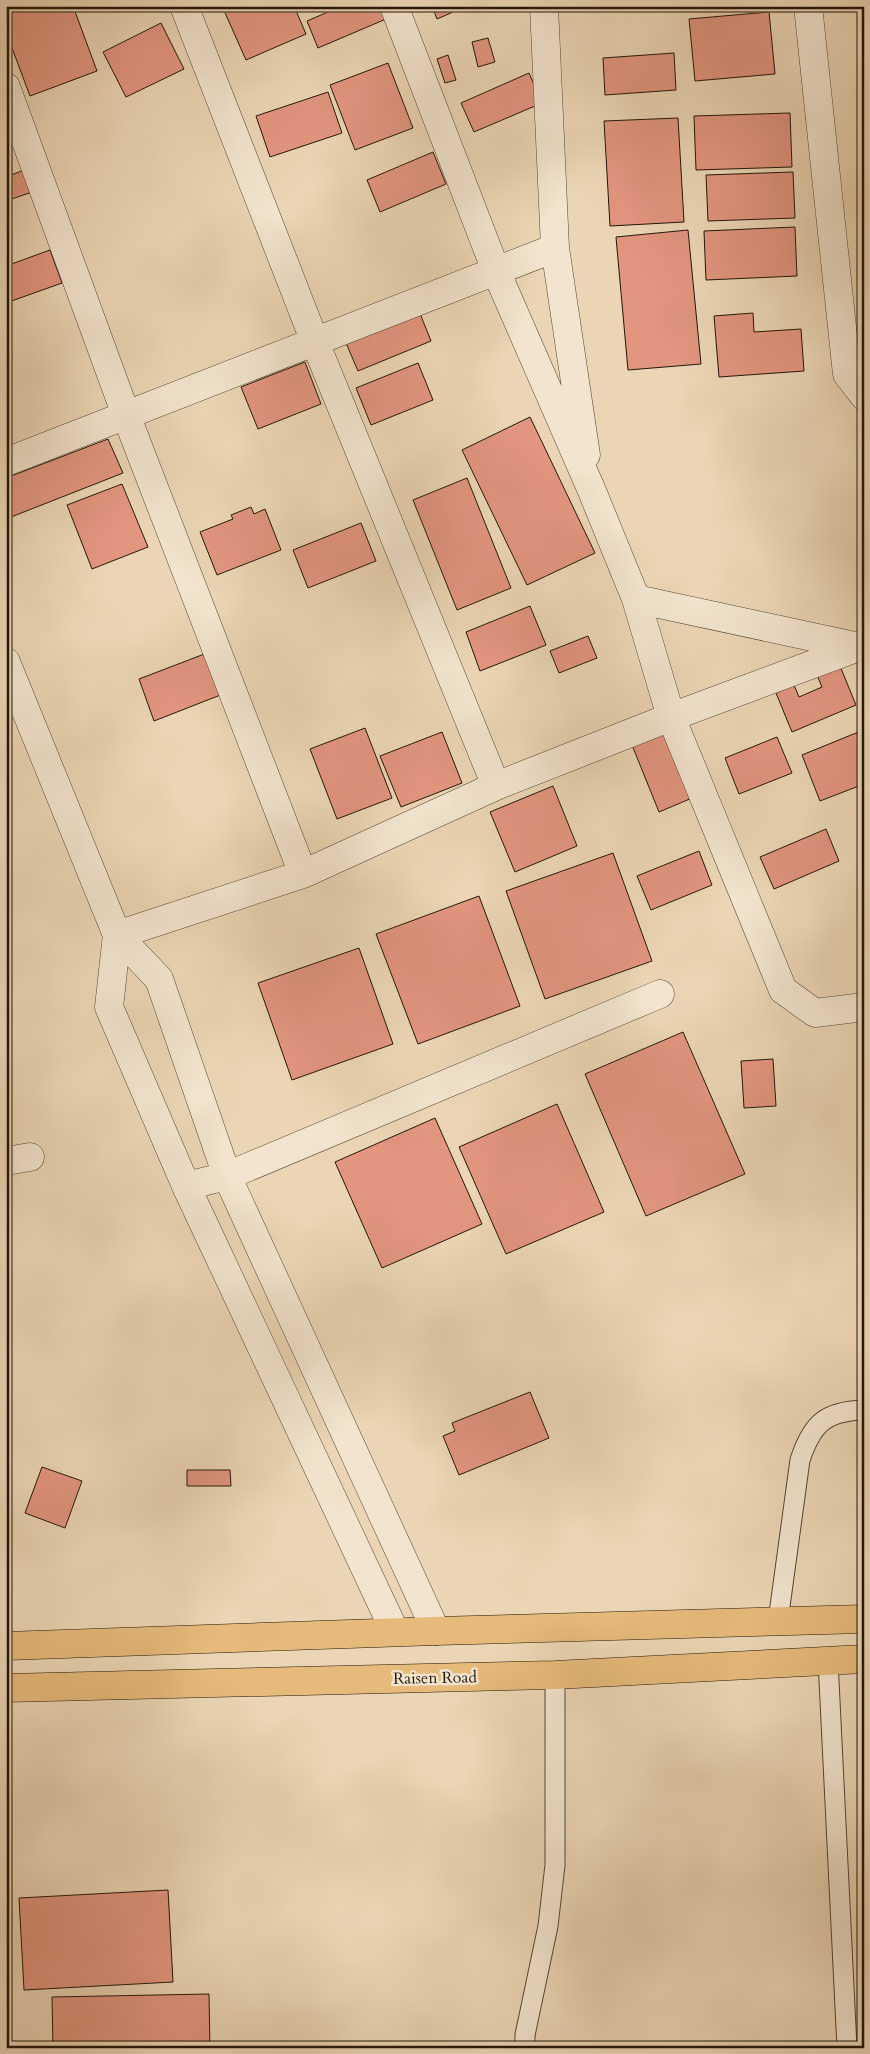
<svg xmlns="http://www.w3.org/2000/svg" width="870" height="2054" font-family="Cardo,serif">
  <rect width="100%" height="100%" fill="#ebd5b4"/>
  <filter id="stains"><feTurbulence type="fractalNoise" baseFrequency=".004" numOctaves="4"/><feColorMatrix values="0 0 0 0 .2 0 0 0 0 .09 0 0 0 0 .02 0 0 0 .5 -.17"/></filter>
  <radialGradient id="worn" r=".72"><stop offset=".6" stop-color="#630" stop-opacity="0"/><stop offset="1" stop-color="#630" stop-opacity=".3"/></radialGradient>
  <!-- building -->
  <path fill="#e2957f" stroke="#23160a" d="M12,6H73L97,71L30,96L6,32V8Z
    M222,6H294L306,34L246,60Z
    M342,6H381L386,19L318,48L307,21Z
    M432,6H467L437,19Z
    M769,12L775,74L695,81L689,19Z
    M161,23L184,69L126,97L103,52Z
    M488,38L495,62L478,67L472,42Z
    M674,53L676,90L605,95L603,58Z
    M448,55L456,80L445,83L437,59Z
    M388,63L413,128L355,150L330,85Z
    M529,73L542,103L474,132L461,103Z
    M328,92L342,133L270,157L256,116Z
    M790,113L792,167L696,170L694,116Z
    M678,118L684,222L610,226L604,121Z
    M433,152L446,184L380,212L367,180Z
    M27,169L35,191L6,201V177Z
    M793,172L795,218L708,221L706,175Z
    M795,227L797,276L706,280L704,231Z
    M688,230L701,364L628,370L616,237Z
    M50,250L62,283L6,303V266Z
    M417,306L431,341L358,371L343,336Z
    M753,313L754,332L801,329L804,371L719,377L714,316Z
    M305,362L321,404L258,429L241,387Z
    M418,363L433,400L371,425L356,388Z
    M530,417L595,553L527,585L462,450Z
    M108,439L123,473L6,519V478Z
    M467,478L511,588L457,610L413,500Z
    M122,484L148,547L92,569L67,505Z
    M251,507L254,514L265,509L281,550L217,575L200,532L233,519L231,515Z
    M361,523L376,561L308,588L293,550Z
    M530,606L546,645L480,671L466,632Z
    M588,636L597,658L559,673L550,651Z
    M207,653L223,694L154,721L139,679Z
    M840,666L856,705L792,732L776,693L794,685L799,697L822,687L817,675Z
    M365,728L392,798L337,819L310,749Z
    M861,731L864,738V784L820,801L802,755Z
    M442,732L462,783L401,807L380,756Z
    M664,732L692,798L659,812L632,745Z
    M777,737L792,773L739,794L725,758Z
    M553,786L577,846L515,872L490,812Z
    M826,829L839,861L774,889L760,857Z
    M699,851L712,885L651,910L637,876Z
    M613,853L652,961L545,999L506,891Z
    M479,896L520,1006L418,1044L376,934Z
    M359,948L393,1044L292,1080L258,983Z
    M683,1032L745,1174L646,1216L585,1074Z
    M773,1059L776,1106L744,1108L741,1061Z
    M557,1104L604,1212L506,1254L459,1147Z
    M435,1118L482,1224L382,1268L335,1162Z
    M530,1392L549,1438L459,1475L443,1436L455,1431L452,1423Z
    M42,1467L82,1481L65,1528L25,1513Z
    M187,1470H230L231,1486H187Z
    M168,1890L173,1982L24,1990L19,1898Z
    M209,1994L210,2048H53L52,1997Z"/>
  <g fill="none" stroke-linecap="round" stroke-linejoin="round">
    <defs>
      <path id="service" d="M778,1621L800,1460C812,1424 825,1411 864,1410
        M828,1660L847,2048
        M525,2048V2035L548,1926L555,1865V1675"/>
      <path id="minor" d="M184,6L315,342L496,786
        M394,6L496,271L592,491L636,599L671,717L783,990L815,1013L864,1007
        M544,6L555,248L586,455
        M808,6L847,374L864,396
        M6,87L126,415L303,874
        M6,462L555,248
        M636,599L859,647
        M6,662L117,935L159,979L227,1176L436,1631
        M117,935L303,874L496,786L671,717L859,647
        M117,935L109,1007L186,1186L395,1632
        M6,1161L30,1157
        M186,1186L227,1176L660,994"/>
      <path id="primary" d="M6,1646L436,1631L864,1619
        M6,1688L555,1675L864,1659"/>
    </defs>
    <!-- service casing -->
    <use href="#service" stroke="#554634" stroke-width="21"/>
    <!-- minor casing -->
    <use href="#minor" stroke="#554634" stroke-width="29"/>
    <!-- primary casing -->
    <use href="#primary" stroke="#23160a" stroke-width="29"/>
    <!-- service -->
    <use href="#service" stroke="#f2e4ce" stroke-width="19"/>
    <!-- minor -->
    <use href="#minor" stroke="#f2e4ce" stroke-width="28"/>
    <!-- primary -->
    <use href="#primary" stroke="#e6ba7a" stroke-width="28"/>
  </g>
  <g text-anchor="middle" dominant-baseline="central" stroke-width="5" stroke-linejoin="round" paint-order="stroke">
    <!-- street labels -->
    <g font-size="16" fill="#23160a" stroke="#f2e4ce">
      <text transform="translate(435 1678) rotate(-1)">Raisen Road</text>
    </g>
  </g>
  <!-- margin -->
  <rect width="870" height="2054" fill="none" stroke="#ebd5b4" stroke-width="25"/>
  <rect x="8" y="8" width="855" height="2039" fill="none" stroke="#23160a" stroke-width="2.5"/>
  <rect x="12" y="12" width="845" height="2029" fill="none" stroke="#23160a"/>
  <rect width="100%" height="100%" filter="url(#stains)"/>
  <rect width="100%" height="100%" fill="url(#worn)"/>
</svg>
